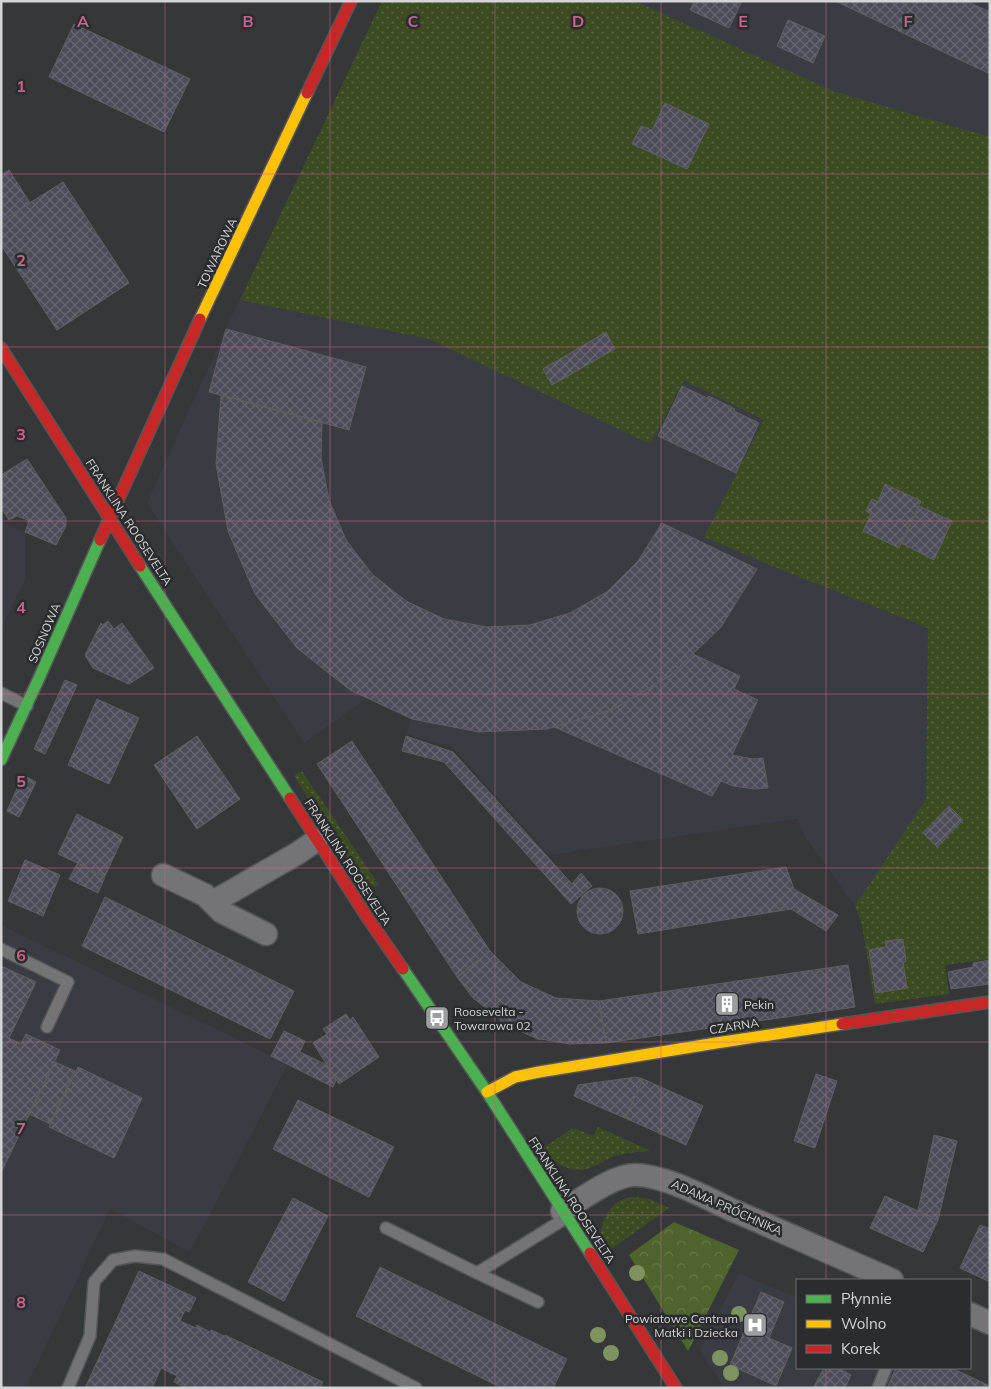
<svg xmlns="http://www.w3.org/2000/svg" width="991" height="1389" font-family="Mulish,sans-serif">
  <defs>
    <pattern id="grass-dots" width="8" height="8" patternUnits="userSpaceOnUse" patternTransform="scale(1.25)"><rect width="8" height="8" fill="#3c4b22"/><path d="M2 2h.1M6 6h.1" fill="none" stroke="#576441" stroke-width="1.8" stroke-linecap="round"/></pattern>
    <pattern id="forest-crowns" width="20" height="18" patternUnits="userSpaceOnUse" patternTransform="scale(1.25)"><rect width="20" height="18" fill="#4f632c"/><path d="M2 6a3 3 0 1 1 6 0M12 15a3 3 0 1 1 6 0" fill="none" stroke="#67784a"/></pattern>
    <pattern id="building-cross-hatch" width="8" height="8" patternUnits="userSpaceOnUse" patternTransform="scale(1.25)"><rect width="8" height="8" fill="#4c4d59"/><path d="M0 0l8 8M0 8l8-8" fill="none" stroke="#656670"/></pattern>
  </defs>
  <rect width="100%" height="100%" fill="#363738"/>
  <!-- built -->
  <path fill="#3a3c44" d="M382,1H990V959L945,965L949,994L875,1004L862,925L855,906L806,838L797,819L549,855L453,747L406,734L411,719L367,698L304,743L147,503L226,329Z
    M1,523L25,532V580L1,629Z
    M1,925L288,1064L190,1252L110,1209L26,1388H1Z
    M739,1273L797,1298V1368H952L990,1386V1388H724L700,1351Z"/>
  <!-- grass -->
  <path fill="url(#grass-dots)" d="M382,1H635L833,91L990,137V959L945,965L949,994L875,1004L862,925L855,906L926,799L928,628L772,566L704,537L764,420L684,380L650,444L429,339L240,300Z
    M302,771L379,885L374,887L358,875L294,776Z
    M598,1127L651,1151C639,1152 627,1152 615,1156C606,1159 599,1165 590,1168C572,1175 553,1163 542,1149L571,1129H577L593,1136Z
    M633,1197L650,1199L669,1208L606,1253C594,1237 604,1209 621,1200C624,1198 629,1198 633,1197Z"/>
  <!-- forest -->
  <path fill="url(#forest-crowns)" d="M674,1222L739,1250L688,1351L629,1255Z"/>
  <!-- building -->
  <path fill="url(#building-cross-hatch)" stroke="#5f5f60" d="M694,1H737L741,3L729,28L690,10Z
    M835,1H966L990,12V74Z
    M788,20L825,36L813,63L777,46Z
    M74,24L190,79L164,132L49,77Z
    M665,103L709,124L687,169L632,144L641,126L652,130Z
    M9,170L30,203L1,221V175Z
    M63,182L129,283L57,330L1,245V221Z
    M226,329L366,367L349,430L209,392Z
    M606,332L615,349L552,385L543,369Z
    M682,386L707,398L709,396L735,409L734,411L759,423L736,473L658,436Z
    M221,395L322,422L321,458L329,500L346,540L372,574L406,601L444,619L487,627L530,625L570,613L608,591L638,561L662,523L757,569L721,627L671,675L612,710L547,729L479,732L412,719L350,690L297,648L255,594L228,531L216,464Z
    M27,459L66,518V526L56,545L25,532L28,524V520L17,516L9,520L1,508V475Z
    M885,484L921,501L899,548L863,531L871,514L866,511L872,499L878,502Z
    M919,506L952,521L934,560L901,543Z
    M108,621L114,629L122,623L154,668L129,684L93,668L85,655L101,623L102,625Z
    M693,654L740,676L734,689L758,700L732,755L753,759L763,758L768,788L754,789L733,786L721,781L712,796L554,727L612,710L671,675Z
    M65,680L77,685L45,754L34,749Z
    M97,699L139,718L109,784L68,765Z
    M197,736L240,799L197,829L154,765Z
    M406,736L453,752L572,884L581,873L592,886L571,904L444,762L402,751Z
    M352,741L490,951L457,977L317,764Z
    M23,775L36,782L19,817L7,811Z
    M949,806L963,820L937,847L923,833Z
    M77,814L123,837L105,876L58,854Z
    M25,860L60,875L43,916L8,901Z
    M77,864L105,877L98,893L69,879Z
    M786,867L794,889L838,915L826,931L791,909L638,934L630,891Z
    M577 911a23 23 0 1 1 46 0a23 23 0 1 1-46 0Z
    M105,897L294,991L270,1039L82,946Z
    M903,939L906,961L903,962L907,988L876,993L869,950L886,947L885,941Z
    M490,951L521,982L556,998L599,1001L606,1043L569,1044L541,1039L540,1040L500,1022L501,1020L473,998L457,977Z
    M990,960V984L951,989L948,972L973,967V963Z
    M848,965L855,1007L606,1043L599,1001Z
    M1,966L36,982L9,1038L21,1044L26,1034L60,1050L1,1173Z
    M346,1014L350,1020L353,1017L379,1057L339,1084L313,1043L327,1034L323,1029Z
    M284,1031L305,1041L300,1052L327,1065L336,1080L333,1087L271,1056Z
    M55,1062L75,1071L50,1124L29,1114Z
    M78,1067L142,1098L114,1158L49,1127Z
    M816,1074L837,1081L815,1148L794,1141Z
    M636,1077L643,1079L625,1118L574,1096L578,1085Z
    M643,1079L703,1106L686,1145L625,1118Z
    M298,1100L394,1147L369,1197L273,1149Z
    M934,1135L957,1141L938,1220L918,1211Z
    M885,1196L938,1220L923,1252L870,1228Z
    M293,1198L328,1216L284,1301L248,1282Z
    M980,1225L990,1229V1282L960,1268Z
    M380,1267L567,1359L553,1388H502L356,1316Z
    M139,1271L196,1298L189,1312L185,1310L180,1321L196,1328L197,1325L210,1332L211,1330L224,1336L225,1335L323,1382L320,1388H186L174,1382L177,1376L161,1368L152,1388H85Z
    M761,1292L784,1302L769,1338L792,1348L776,1386L730,1365Z
    M824,1368H838L851,1375L845,1388H813Z
    M896,1368H952L990,1386V1388H887Z"/>
  <g fill="none" stroke-linecap="round" stroke-linejoin="round">
    <defs>
      <path id="lane" d="M1,693L27,706
        M1,949L68,982L47,1027
        M386,1228L477,1273L566,1218
        M477,1273L538,1302
        M68,1388L90,1336L94,1282L113,1260L135,1256L163,1259L416,1388
        M878,1388L886,1368"/>
      <path id="street" d="M163,875L205,895L222,912L266,934
        M213,902L298,853L317,840
        M562,1211C581,1200 612,1176 633,1175C660,1173 707,1198 732,1210C786,1233 839,1257 892,1280
        M970,1314L990,1323"/>
      <path id="fast" d="M140,566L290,798
        M1,760L40,676L100,540
        M403,969L487,1092L590,1253"/>
      <path id="slow" d="M200,319L307,93
        M487,1092L515,1077L539,1072L716,1043L842,1024"/>
      <path id="jam" d="M307,93L351,1
        M1,348L140,566
        M100,540L200,319
        M290,798L367,917L403,969
        M842,1024L990,1002
        M590,1253L676,1388"/>
    </defs>
    <!-- lane casing -->
    <use href="#lane" stroke="#555557" stroke-width="14"/>
    <!-- street casing -->
    <use href="#street" stroke="#555557" stroke-width="25"/>
    <!-- fast casing -->
    <use href="#fast" stroke="#555557" stroke-width="14"/>
    <!-- slow casing -->
    <use href="#slow" stroke="#555557" stroke-width="14"/>
    <!-- jam casing -->
    <use href="#jam" stroke="#555557" stroke-width="14"/>
    <!-- lane -->
    <use href="#lane" stroke="#747476" stroke-width="11"/>
    <!-- street -->
    <use href="#street" stroke="#747476" stroke-width="22"/>
    <!-- fast -->
    <use href="#fast" stroke="#4caf50" stroke-width="11"/>
    <!-- slow -->
    <use href="#slow" stroke="#ffc107" stroke-width="11"/>
    <!-- jam -->
    <use href="#jam" stroke="#c62828" stroke-width="11"/>
  </g>
  <!-- trees -->
  <g fill="#7f9361">
    <circle cx="637" cy="1273" r="8"/>
    <circle cx="739" cy="1314" r="8"/>
    <circle cx="598" cy="1335" r="8"/>
    <circle cx="611" cy="1353" r="8"/>
    <circle cx="720" cy="1358" r="8"/>
    <circle cx="731" cy="1373" r="8"/>
  </g>
  <!-- grid -->
  <path fill="none" stroke="#c9638c" stroke-width="1" stroke-opacity="0.55" d="M165,1V1388M330,1V1388M495,1V1388M661,1V1388M826,1V1280M1,174H990M1,347H990M1,521H990M1,694H990M1,868H990M1,1042H990M1,1215H990M826,1368V1388"/>
  <!-- icons -->
  <defs>
    <symbol id="building-square" viewBox="-11 -11 22 22"><rect x="-9" y="-9" width="18" height="18" rx="4" fill="#9c9d9f" stroke="#2b2c2f"/><path d="M-4-6H4V6H1V3H-1V6H-4ZM-2.5-4.3h1.7v1.8h-1.7ZM.8-4.3h1.7v1.8H.8ZM-2.5-1h1.7V.8h-1.7ZM.8-1h1.7V.8H.8Z" fill="#fff"/></symbol>
    <symbol id="bus-square" viewBox="-11 -11 22 22"><rect x="-9" y="-9" width="18" height="18" rx="4" fill="#9c9d9f" stroke="#2b2c2f"/><path d="M-5-6H5V4H4V6H2V4H-2V6H-4V4H-5ZM-3.5-4V0h7V-4ZM-3.5 1.2v1.5H-2V1.2ZM2 1.2v1.5H3.5V1.2Z" fill="#fff"/></symbol>
    <symbol id="hospital-square" viewBox="-11 -11 22 22"><rect x="-9" y="-9" width="18" height="18" rx="4" fill="#9c9d9f" stroke="#2b2c2f"/><path d="M-5-5h3v3.5h4V-5h3V5h-3V1.5h-4V5h-3Z" fill="#fff"/></symbol>
  </defs>
  <g fill-rule="evenodd">
    <use href="#building-square" x="713" y="990" width="28" height="28"/>
    <use href="#bus-square" x="423" y="1004" width="28" height="28"/>
    <use href="#hospital-square" x="741" y="1311" width="28" height="28"/>
  </g>
  <g text-anchor="middle" dominant-baseline="central" stroke-width="5" stroke-linejoin="round" paint-order="stroke">
    <!-- street labels -->
    <g font-size="12" fill="#d3d4d6" stroke="#2b2c2f">
      <text transform="translate(217 253) rotate(-65)">TOWAROWA</text>
      <text transform="translate(129 522) rotate(57)">FRANKLINA ROOSEVELTA</text>
      <text transform="translate(44 633) rotate(-67)">SOSNOWA</text>
      <text transform="translate(348 862) rotate(57)">FRANKLINA ROOSEVELTA</text>
      <text transform="translate(734 1026) rotate(-9)">CZARNA</text>
      <text transform="translate(572 1200) rotate(57)">FRANKLINA ROOSEVELTA</text>
      <text transform="translate(727 1207) rotate(24)">ADAMA PRÓCHNIKA</text>
    </g>
    <!-- poi labels -->
    <g font-size="12" fill="#d3d4d6" stroke="#2b2c2f" text-anchor="start">
      <text x="744" y="1004">Pekin</text>
      <text x="454" y="1011">Roosevelta -<tspan x="454" dy="14">Towarowa 02</tspan></text>
      <text x="738" y="1318" text-anchor="end">Powiatowe Centrum<tspan x="738" dy="14">Matki i Dziecka</tspan></text>
    </g>
  </g>
  <g font-size="16" text-anchor="middle" font-weight="bold" fill="#c9638c" stroke="#2b2c2f" stroke-width="5" stroke-linejoin="round" paint-order="stroke">
    <text x="83" y="27">A</text>
    <text x="248" y="27">B</text>
    <text x="413" y="27">C</text>
    <text x="578" y="27">D</text>
    <text x="743" y="27">E</text>
    <text x="908" y="27">F</text>
    <text x="21" y="92">1</text>
    <text x="21" y="266">2</text>
    <text x="21" y="440">3</text>
    <text x="21" y="613">4</text>
    <text x="21" y="787">5</text>
    <text x="21" y="961">6</text>
    <text x="21" y="1134">7</text>
    <text x="21" y="1308">8</text>
  </g>
  <!-- border -->
  <rect width="991" height="1389" fill="none" stroke="#d3d4d6" stroke-width="5"/>
  <!-- legend -->
  <rect x="796" y="1279" width="175" height="90" fill="#2b2c2f" stroke="#6e6f72"/>
  <rect x="806" y="1295" width="25" height="8" fill="#4caf50" stroke="#6e6f72"/>
  <text x="841" y="1304" font-size="15" fill="#d3d4d6">Płynnie</text>
  <rect x="806" y="1320" width="25" height="8" fill="#ffc107" stroke="#6e6f72"/>
  <text x="841" y="1329" font-size="15" fill="#d3d4d6">Wolno</text>
  <rect x="806" y="1345" width="25" height="8" fill="#c62828" stroke="#6e6f72"/>
  <text x="841" y="1354" font-size="15" fill="#d3d4d6">Korek</text>
</svg>
